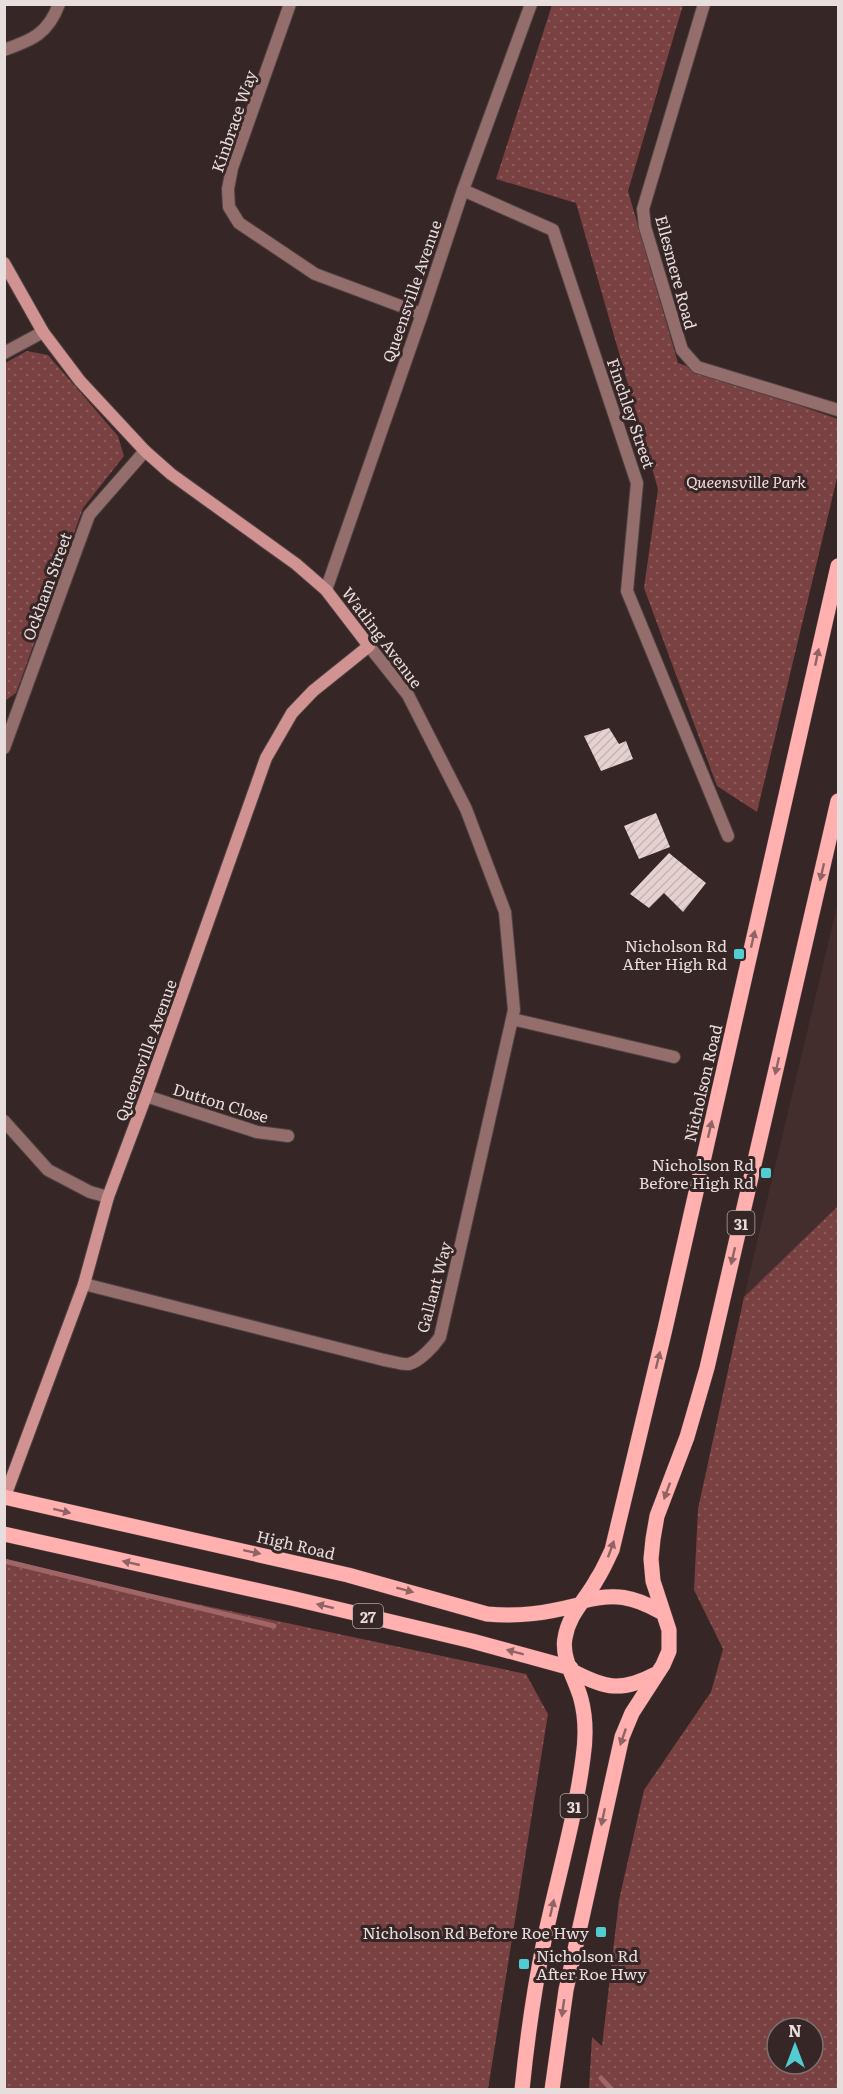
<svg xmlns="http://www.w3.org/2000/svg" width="843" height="2094" font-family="Literata,serif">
  <defs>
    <pattern id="green-dots" width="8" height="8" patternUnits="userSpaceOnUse" patternTransform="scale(1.5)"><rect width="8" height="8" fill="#794141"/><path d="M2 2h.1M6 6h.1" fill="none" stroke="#8c5c5c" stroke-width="1.8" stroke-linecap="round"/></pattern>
    <pattern id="building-hatch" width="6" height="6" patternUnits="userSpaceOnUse" patternTransform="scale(1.5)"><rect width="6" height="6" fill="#e5d1d0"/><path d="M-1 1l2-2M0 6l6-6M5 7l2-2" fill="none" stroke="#c5b4b4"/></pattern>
  </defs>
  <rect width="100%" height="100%" fill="#362626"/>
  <!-- built -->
  <path fill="#442e2d" d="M838,902V1206L744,1297Z"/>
  <!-- green -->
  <path fill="url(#green-dots)" fill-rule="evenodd" d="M552,5H683L628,191L678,363L838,419V474L757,812L717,786L644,588L658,489L576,203L496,179Z
    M27,351L48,355L118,436L124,456L83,508L16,693L5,701V363Z
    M838,1206V2089H589L592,2037L602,2046L619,1900L644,1790L711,1692L723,1649L694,1590L698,1509L744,1297ZM777,2028H813V2064H777Z
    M5,1563L526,1674L548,1714L488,2089H5Z"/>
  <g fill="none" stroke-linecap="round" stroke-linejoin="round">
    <!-- stream -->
    <path stroke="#a06567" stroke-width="5" d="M4,1561L274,1626
      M601,2078L612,2090"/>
  </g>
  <!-- building -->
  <path fill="url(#building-hatch)" d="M609,728L619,744L626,741L633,759L601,771L584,736Z
    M656,813L670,847L639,859L624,826Z
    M669,853L706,883L683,912L664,893L649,908L630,894Z"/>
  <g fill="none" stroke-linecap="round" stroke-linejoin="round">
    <defs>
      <path id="street" d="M290,4L232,168L228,189L229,207L239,223L315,274L422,314
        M704,4L643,209L645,227L682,350L697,367L838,410
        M4,50C32,40 48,34 59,4
        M463,190L553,230L637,483L627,591L728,836
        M4,353L43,332
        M326,590L422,314L463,190L531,4
        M369,646L408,695L466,809L505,912L514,1010L512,1019L674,1057
        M4,748L89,515L145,451
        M146,1096L257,1132L288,1136
        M4,1121L48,1170L90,1192L108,1197
        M84,1284L384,1360C391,1361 403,1365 409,1364C420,1361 434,1346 440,1337L512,1019"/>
      <path id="secondary" d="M4,263L43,332L80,381L145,451L171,474L296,564L326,590L369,646L313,691L292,713L266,758L146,1096L108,1197L84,1284L4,1499"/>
      <path id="primary" d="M4,1497L348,1575L487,1614C520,1617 546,1613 578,1605
        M4,1534L291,1598L472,1641L571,1668
        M583,1601C615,1593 633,1596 661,1612
        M572,1671C606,1689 622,1692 656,1674
        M522,2090C527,2039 534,1990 544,1941C557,1880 575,1819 583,1758C586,1738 586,1718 581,1699C576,1680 561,1658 565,1638C569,1613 586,1600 597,1579C603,1570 607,1560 612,1550L665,1329L838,566
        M552,2090L566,1990L622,1737L632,1713L663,1665L669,1651V1630L653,1581L651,1559L653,1539L657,1516L687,1437L707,1368L838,801"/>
    </defs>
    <!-- street casing -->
    <use href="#street" stroke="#524343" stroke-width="14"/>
    <!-- secondary casing -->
    <use href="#secondary" stroke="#524343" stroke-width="14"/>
    <!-- primary casing -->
    <use href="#primary" stroke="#524343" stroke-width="16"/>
    <!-- street -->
    <use href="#street" stroke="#946e6d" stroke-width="12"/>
    <!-- secondary -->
    <use href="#secondary" stroke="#d09392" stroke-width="12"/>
    <!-- primary -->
    <use href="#primary" stroke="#ffb0af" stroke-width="15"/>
  </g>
  <!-- one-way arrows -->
  <defs><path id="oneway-solid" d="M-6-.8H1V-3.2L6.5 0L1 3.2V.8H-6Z" transform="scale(1.5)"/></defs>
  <g fill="#906464">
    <use href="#oneway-solid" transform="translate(817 657) rotate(-78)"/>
    <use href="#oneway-solid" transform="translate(822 872) rotate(103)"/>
    <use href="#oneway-solid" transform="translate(753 939) rotate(-77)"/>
    <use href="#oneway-solid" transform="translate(777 1066) rotate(103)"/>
    <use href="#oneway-solid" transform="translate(710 1129) rotate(-77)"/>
    <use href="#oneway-solid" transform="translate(733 1256) rotate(103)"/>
    <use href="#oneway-solid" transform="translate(658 1360) rotate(-76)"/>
    <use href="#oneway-solid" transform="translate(667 1491) rotate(110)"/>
    <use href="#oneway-solid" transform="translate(62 1511) rotate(14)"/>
    <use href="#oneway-solid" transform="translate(611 1549) rotate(-70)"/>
    <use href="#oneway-solid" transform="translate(252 1552) rotate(12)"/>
    <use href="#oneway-solid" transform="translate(131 1563) rotate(-167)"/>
    <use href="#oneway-solid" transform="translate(405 1590) rotate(15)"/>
    <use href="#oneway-solid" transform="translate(325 1606) rotate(-166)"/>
    <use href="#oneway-solid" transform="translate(515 1652) rotate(-165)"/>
    <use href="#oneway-solid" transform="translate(623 1737) rotate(109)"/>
    <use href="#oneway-solid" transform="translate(603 1817) rotate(102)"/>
    <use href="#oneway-solid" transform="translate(552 1908) rotate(-77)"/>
    <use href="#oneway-solid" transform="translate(563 2008) rotate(98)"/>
  </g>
  <!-- markers -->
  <g fill="#51ccd3" stroke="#362626" stroke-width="2">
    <rect x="733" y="948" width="12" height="12" rx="3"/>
    <rect x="760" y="1167" width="12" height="12" rx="3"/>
    <rect x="595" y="1926" width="12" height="12" rx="3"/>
    <rect x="518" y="1958" width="12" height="12" rx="3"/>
  </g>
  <g text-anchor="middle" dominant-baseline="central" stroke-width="6" stroke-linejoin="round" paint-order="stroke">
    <!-- shield labels -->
    <g fill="#362626" stroke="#b2a6a5" stroke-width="1.5">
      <rect x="727.5" y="1211" width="27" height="24" rx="4.5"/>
      <rect x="353" y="1604" width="30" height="24" rx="4.5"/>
      <rect x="560.5" y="1794" width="27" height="24" rx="4.5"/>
    </g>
    <g font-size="15" font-weight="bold" fill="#e7dddc">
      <text x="741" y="1223">31</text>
      <text x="368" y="1616">27</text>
      <text x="574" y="1806">31</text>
    </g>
    <!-- street labels -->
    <g font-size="16" fill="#e7dddc" stroke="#362626">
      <text transform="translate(233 121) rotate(-71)">Kinbrace Way</text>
      <text transform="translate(677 272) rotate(75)">Ellesmere Road</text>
      <text transform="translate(411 291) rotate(-71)">Queensville Avenue</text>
      <text transform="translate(632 413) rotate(71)">Finchley Street</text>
      <text transform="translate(46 586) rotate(-70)">Ockham Street</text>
      <text transform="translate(383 637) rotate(53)">Watling Avenue</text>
      <text transform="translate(145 1050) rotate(-70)">Queensville Avenue</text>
      <text transform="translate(702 1083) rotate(-77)">Nicholson Road</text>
      <text transform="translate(221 1102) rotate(17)">Dutton Close</text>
      <text transform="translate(433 1287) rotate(-75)">Gallant Way</text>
      <text transform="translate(296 1544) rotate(13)">High Road</text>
    </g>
    <!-- park labels -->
    <g font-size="16" font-style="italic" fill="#f4dbda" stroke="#362626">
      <text x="746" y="481">Queensville Park</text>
    </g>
    <!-- poi labels -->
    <g font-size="16" fill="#e7dddc" stroke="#362626" text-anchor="end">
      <text x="727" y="945">Nicholson Rd<tspan x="727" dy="18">After High Rd</tspan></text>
      <text x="754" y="1164">Nicholson Rd<tspan x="754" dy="18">Before High Rd</tspan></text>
      <text x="589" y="1932">Nicholson Rd Before Roe Hwy</text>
      <text x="536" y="1955" text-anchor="start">Nicholson Rd<tspan x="536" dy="18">After Roe Hwy</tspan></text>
    </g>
  </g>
  <!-- border -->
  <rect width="843" height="2094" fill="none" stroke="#e7dddc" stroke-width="12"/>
  <!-- north arrow -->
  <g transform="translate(795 2046)"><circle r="28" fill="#362626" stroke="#7d6f6f" stroke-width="1.5"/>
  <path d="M0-4.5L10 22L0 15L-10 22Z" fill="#51ccd3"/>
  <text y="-9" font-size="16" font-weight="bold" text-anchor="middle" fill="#e7dddc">N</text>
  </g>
</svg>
